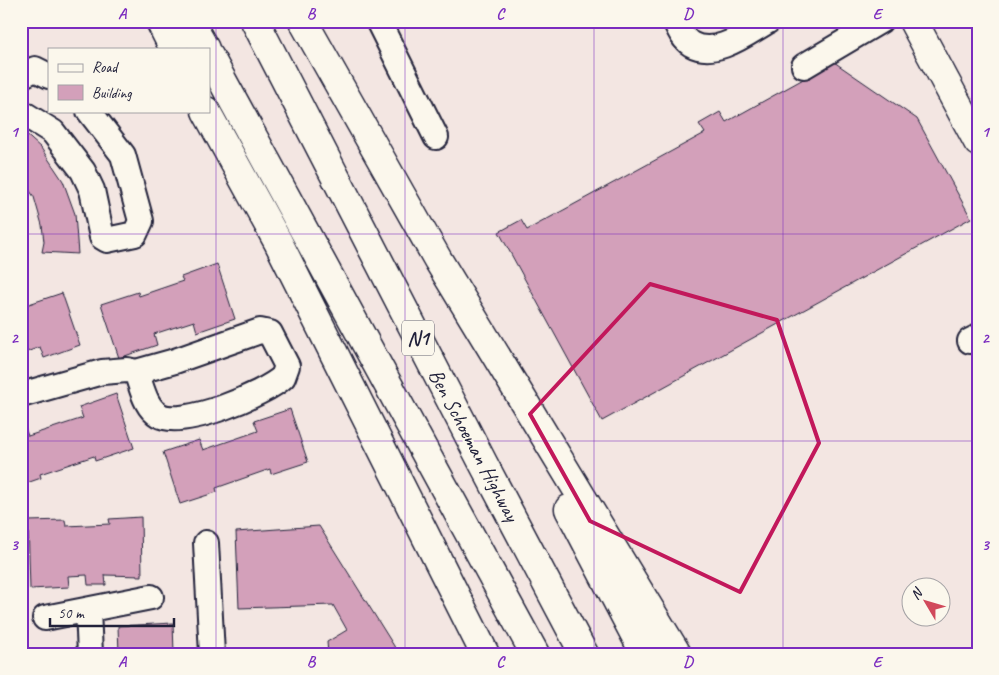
<svg xmlns="http://www.w3.org/2000/svg" width="999" height="675" font-family="Caveat,sans-serif">
  <rect width="100%" height="100%" fill="#f3e6e2"/>
  <filter id="ink" filterUnits="userSpaceOnUse"><feTurbulence type="fractalNoise" baseFrequency=".02" numOctaves="2"/><feDisplacementMap in="SourceGraphic" scale="10" xChannelSelector="R" yChannelSelector="G"/><feConvolveMatrix kernelMatrix="1 2 1 2 8 2 1 2 1" color-interpolation-filters="sRGB"/></filter>
  <g filter="url(#ink)">
    <!-- building -->
    <path fill="#d3a0ba" stroke="#22223b" d="M834,62L917,119L971,218L602,421L499,232L521,220L527,230L705,133L699,124L720,112L726,122Z
      M21,130L41,148L63,181L75,214L78,254L42,252L44,242L42,225L34,197L21,177Z
      M217,264L235,319L197,332L194,321L154,334L157,345L119,358L101,304L138,292L139,296L183,281L181,277Z
      M62,293L80,345L44,358L40,347L21,354V311L27,309L26,305Z
      M116,394L134,448L95,461L94,456L40,474L41,478L21,485V426L24,425L28,436L83,418L79,407Z
      M290,409L308,462L271,474L270,469L216,488L217,492L180,504L163,452L199,440L203,450L258,431L254,421Z
      M141,517L142,576L105,575L106,585H88L87,575L68,576L69,587L30,589L28,521L65,520L66,526L110,524L109,519Z
      M319,526L399,654H328L327,642L347,630L333,605L239,608L236,532Z
      M173,623L174,653L119,654L118,626Z"/>
    <g fill="none" stroke-linecap="round" stroke-linejoin="round">
      <defs>
        <path id="minor" d="M378,21L436,137
          M675,21C679,29 683,39 691,44C716,58 747,33 768,21
          M804,66L880,21
          M21,76L35,69L49,76
          M21,112L53,132L83,171L92,190L102,237L107,240L135,234L141,221L123,155L89,111
          M970,341L978,337
          M21,395L102,372L127,370L136,372L175,361L260,331L270,333L287,366L283,377C265,394 181,429 159,415C145,407 142,387 136,372
          M206,543L212,654
          M88,610L90,654
          M45,618L151,597"/>
        <path id="major" d="M913,21L978,142"/>
        <path id="highway" d="M160,21L174,49
          M189,21L205,49
          M255,21L483,463L584,654
          M303,21L438,260L677,654
          M209,56L535,654
          M206,111L278,242L485,654
          M569,509L645,654"/>
      </defs>
      <!-- minor casing -->
      <use href="#minor" stroke="#22223b" stroke-width="28"/>
      <!-- major casing -->
      <use href="#major" stroke="#22223b" stroke-width="31"/>
      <!-- highway casing -->
      <use href="#highway" stroke="#22223b" stroke-width="31"/>
      <!-- minor -->
      <use href="#minor" stroke="#fbf7ec" stroke-width="24"/>
      <!-- major -->
      <use href="#major" stroke="#fbf7ec" stroke-width="28"/>
      <!-- highway -->
      <use href="#highway" stroke="#fbf7ec" stroke-width="28"/>
    </g>
  </g>
  <!-- marked area -->
  <path fill="none" stroke="#c2185b" stroke-width="4" stroke-linejoin="round" d="M650,284L777,320L819,443L740,592L590,521L530,414Z"/>
  <!-- grid -->
  <path fill="none" stroke="#7b2cbf" stroke-width="1" stroke-opacity="0.55" d="M216,21V654M405,21V654M594,21V654M783,21V654M21,234H978M21,441H978"/>
  <g text-anchor="middle" dominant-baseline="central" stroke-width="4.5" stroke-linejoin="round" paint-order="stroke">
    <!-- shield labels -->
    <rect fill="#fbf7ec" stroke="#636270" stroke-width="1" x="402" y="320.5" width="32" height="35" rx="4"/>
    <g font-size="20" font-weight="bold" fill="#22223b">
      <text x="418" y="338">N1</text>
    </g>
    <!-- street labels -->
    <g font-size="21" fill="#22223b" stroke="#fbf7ec">
      <text transform="translate(474 445) rotate(62)">Ben Schoeman Highway</text>
    </g>
  </g>
  <!-- margin -->
  <rect width="999" height="675" fill="none" stroke="#fbf7ec" stroke-width="55"/>
  <!-- legend -->
  <rect x="48" y="48" width="162" height="65" fill="#fbf7ec" stroke="#a4a2a5"/>
  <rect x="58" y="64" width="25" height="8" fill="#fbf7ec" stroke="#a4a2a5"/>
  <text x="92" y="72" font-size="15" fill="#22223b">Road</text>
  <rect x="58" y="85" width="25" height="15" fill="#d3a0ba" stroke="#a4a2a5"/>
  <text x="92" y="98" font-size="15" fill="#22223b">Building</text>
  <!-- north arrow -->
  <g transform="translate(926 602) rotate(308)"><circle r="24" fill="#fbf7ec" stroke="#a4a2a5"/>
  <path d="M0-4L9 19L0 12L-9 19Z" fill="#d1495b"/>
  <text y="-8" font-size="14" font-weight="bold" text-anchor="middle" fill="#22223b">N</text>
  </g>
  <!-- scale -->
  <path d="M50 618v8h124v-8" fill="none" stroke="#22223b" stroke-width="2.5"/>
  <text x="58" y="618" font-size="15" fill="#22223b" stroke="#fbf7ec" stroke-width="4" paint-order="stroke">50 m</text>
  <rect x="28" y="28" width="944" height="620" fill="none" stroke="#7b2cbf" stroke-width="2"/>
  <g font-size="16" text-anchor="middle" font-weight="bold" fill="#7b2cbf">
    <text x="122" y="19">A</text>
    <text x="311" y="19">B</text>
    <text x="500" y="19">C</text>
    <text x="688" y="19">D</text>
    <text x="877" y="19">E</text>
    <text x="14" y="137">1</text>
    <text x="985" y="137">1</text>
    <text x="14" y="343">2</text>
    <text x="985" y="343">2</text>
    <text x="14" y="550">3</text>
    <text x="985" y="550">3</text>
    <text x="122" y="667">A</text>
    <text x="311" y="667">B</text>
    <text x="500" y="667">C</text>
    <text x="688" y="667">D</text>
    <text x="877" y="667">E</text>
  </g>
</svg>
